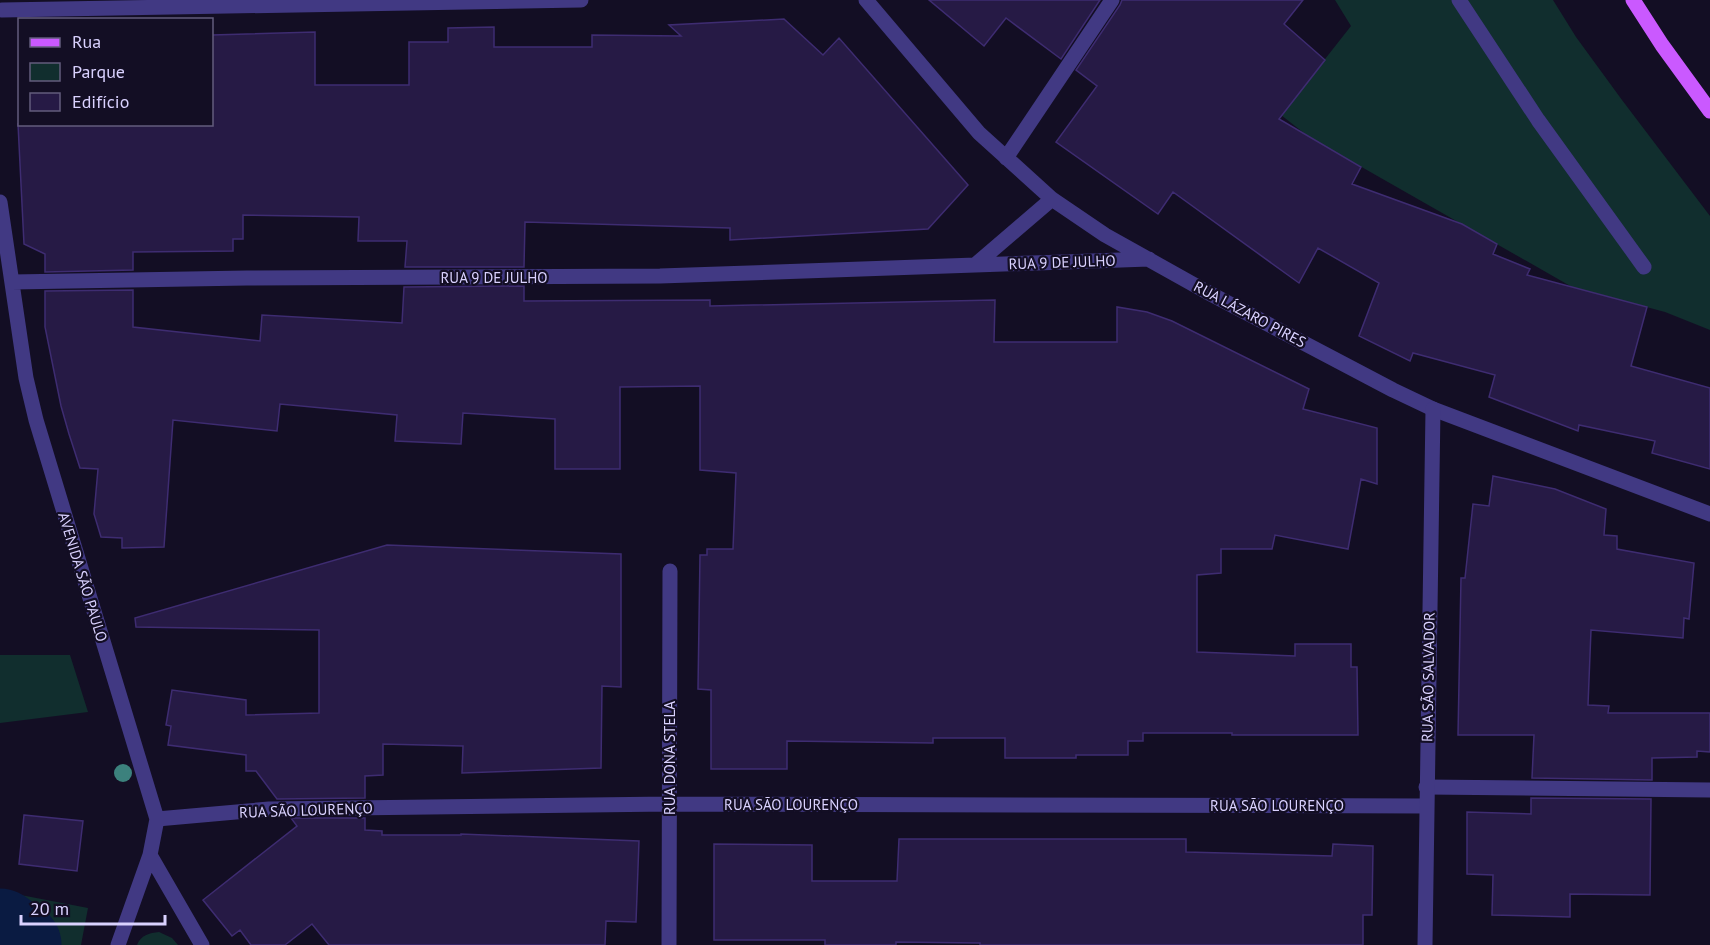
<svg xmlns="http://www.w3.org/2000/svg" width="1710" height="945" font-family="'PT Sans',sans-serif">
  <rect width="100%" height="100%" fill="#130e24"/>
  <!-- green -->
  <path fill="#112e2e" d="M1335,0H1553L1576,37L1622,100L1710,216V330L1665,312L1572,287L1309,137L1281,115L1351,26Z
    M0,655H70L88,712L0,723Z
    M0,891L88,908L81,945H0Z
    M159,932L172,938L178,945H137C141,935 149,933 159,932Z"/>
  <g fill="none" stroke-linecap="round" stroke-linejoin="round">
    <!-- stream -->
    <path stroke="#0a1b42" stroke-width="15" d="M16,945V944"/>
    <!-- river -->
    <path stroke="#0a1b42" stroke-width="87" d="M0,932L18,945"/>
  </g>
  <!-- building -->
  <path fill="#261a45" stroke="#3e2c71" stroke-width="1.5" d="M929,0H1100L1061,59L1006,18L984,46Z
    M1122,0H1303L1284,24L1325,60L1279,119L1361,167L1352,184L1462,224L1497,244L1493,254L1530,269L1527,275L1647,307L1631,366L1710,388V469L1652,453L1655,441L1579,425L1578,431L1489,397L1495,375L1413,353L1410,361L1359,336L1379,283L1318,248L1299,283L1173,192L1158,214L1056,142L1097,86L1076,70L1120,5Z
    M784,19L823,55L839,38L968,185L928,229L730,240V228L525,222L524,267H405L407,241H358L359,217L243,215V239H233V251L133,252V270L45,272V254L24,244L18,124H212V35L315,32V85H409V42H448V28L494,27V47H592V35L681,36L669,25Z
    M524,286V301L710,300V306L995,300L994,342H1117V307L1147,312L1172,321L1309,389L1303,409L1377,428V484L1361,479L1348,549L1275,535L1272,549H1221V573L1197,575V652L1295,656V644H1351V667H1357L1358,735H1232V733H1143V741H1128V755H1076V758H1005V738H933V743L787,741V769H711V690L698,689L700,555H707V549H733L736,473L700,470V386L620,387V469H555V419L463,413L461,444L395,441L397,415L280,404L277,431L173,420L164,547L122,548V538L101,537L94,514L98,469L80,468L69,434L61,406L45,327V291L133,290V327L260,341L262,315L402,323L404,287Z
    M1493,476L1555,489L1606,509L1604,535L1617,536V549L1694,563L1689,619L1684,618L1683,638L1591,630L1588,705L1609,706L1608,713H1710V752L1697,751V757L1652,758V780L1532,778L1534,735H1458L1461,578H1465L1473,504L1489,506Z
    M387,545L621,554V687L602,686L601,768L462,773L463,746L383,744V775L365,776V798L277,799L256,771H246V755L168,745L171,726L166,725L172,690L246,700V715L319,713V630L136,627L135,618Z
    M1531,798L1651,799L1650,895L1570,894V917L1492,915L1493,875L1467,874V812L1531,814Z
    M24,815L83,821L77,871L19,864Z
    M291,818H365V830L382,831V835H461V834L639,841L636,922L606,921L605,945H329L312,924L285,945H251L240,930L232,936L203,900L297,826Z
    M899,839H1186V852L1332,856L1333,844L1373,846L1372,915H1363V945H980V943L896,942V945H825V940H714V844L812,845V881H897Z"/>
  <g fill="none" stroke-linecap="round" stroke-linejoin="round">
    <!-- service -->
    <path stroke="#413983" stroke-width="15" d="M1459,0L1538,120L1644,267"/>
    <!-- minor -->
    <path stroke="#413983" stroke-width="15" d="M866,0L979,133L1052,199L1105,235L1207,292L1393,390L1433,409L1710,514
      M2,10L581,0
      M1006,158L1112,0
      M0,202L26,378L36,420L157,819L150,855L118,945
      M975,265L1052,199
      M12,282L247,278L660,276L1149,259
      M1426,787L1710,790
      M157,819L269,809L669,804L1426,806
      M150,855L202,945
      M669,945L670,571"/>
    <!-- tertiary -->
    <path stroke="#413983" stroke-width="15" d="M1425,945L1433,409"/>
    <!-- primary -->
    <path stroke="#ca59ff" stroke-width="15" d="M1633,0L1662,45L1710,111"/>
  </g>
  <!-- trees -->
  <circle fill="#3c817d" cx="123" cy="773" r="9"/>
  <g text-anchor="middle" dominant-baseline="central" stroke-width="4.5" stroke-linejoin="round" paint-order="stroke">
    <!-- street labels -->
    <g font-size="15" fill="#dad2ff" stroke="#130e24">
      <text transform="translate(1062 262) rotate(-2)">RUA 9 DE JULHO</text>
      <text x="494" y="277">RUA 9 DE JULHO</text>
      <text transform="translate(1250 314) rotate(28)">RUA LÁZARO PIRES</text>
      <text transform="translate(83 577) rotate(73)">AVENIDA SÃO PAULO</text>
      <text transform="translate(1428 677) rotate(-89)">RUA SÃO SALVADOR</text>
      <text transform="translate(669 758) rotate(-90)">RUA DONA STELA</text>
      <text x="791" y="804">RUA SÃO LOURENÇO</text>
      <text x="1277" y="805">RUA SÃO LOURENÇO</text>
      <text transform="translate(306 810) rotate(-2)">RUA SÃO LOURENÇO</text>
    </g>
  </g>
  <!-- legend -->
  <rect x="18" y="18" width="195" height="108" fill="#130e24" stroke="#635c7c" stroke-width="1.5"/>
  <rect x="30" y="38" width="30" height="9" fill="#ca59ff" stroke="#635c7c" stroke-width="1.5"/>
  <text x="72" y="48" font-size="18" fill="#dad2ff">Rua</text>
  <rect x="30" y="63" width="30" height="18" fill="#112e2e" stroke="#635c7c" stroke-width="1.5"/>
  <text x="72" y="78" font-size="18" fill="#dad2ff">Parque</text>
  <rect x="30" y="93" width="30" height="18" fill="#261a45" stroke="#635c7c" stroke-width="1.5"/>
  <text x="72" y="108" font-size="18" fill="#dad2ff">Edifício</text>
  <!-- scale -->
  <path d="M21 915v9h144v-9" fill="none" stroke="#dad2ff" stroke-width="3"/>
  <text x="30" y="915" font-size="18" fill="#dad2ff" stroke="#130e24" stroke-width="4.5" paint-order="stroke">20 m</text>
</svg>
